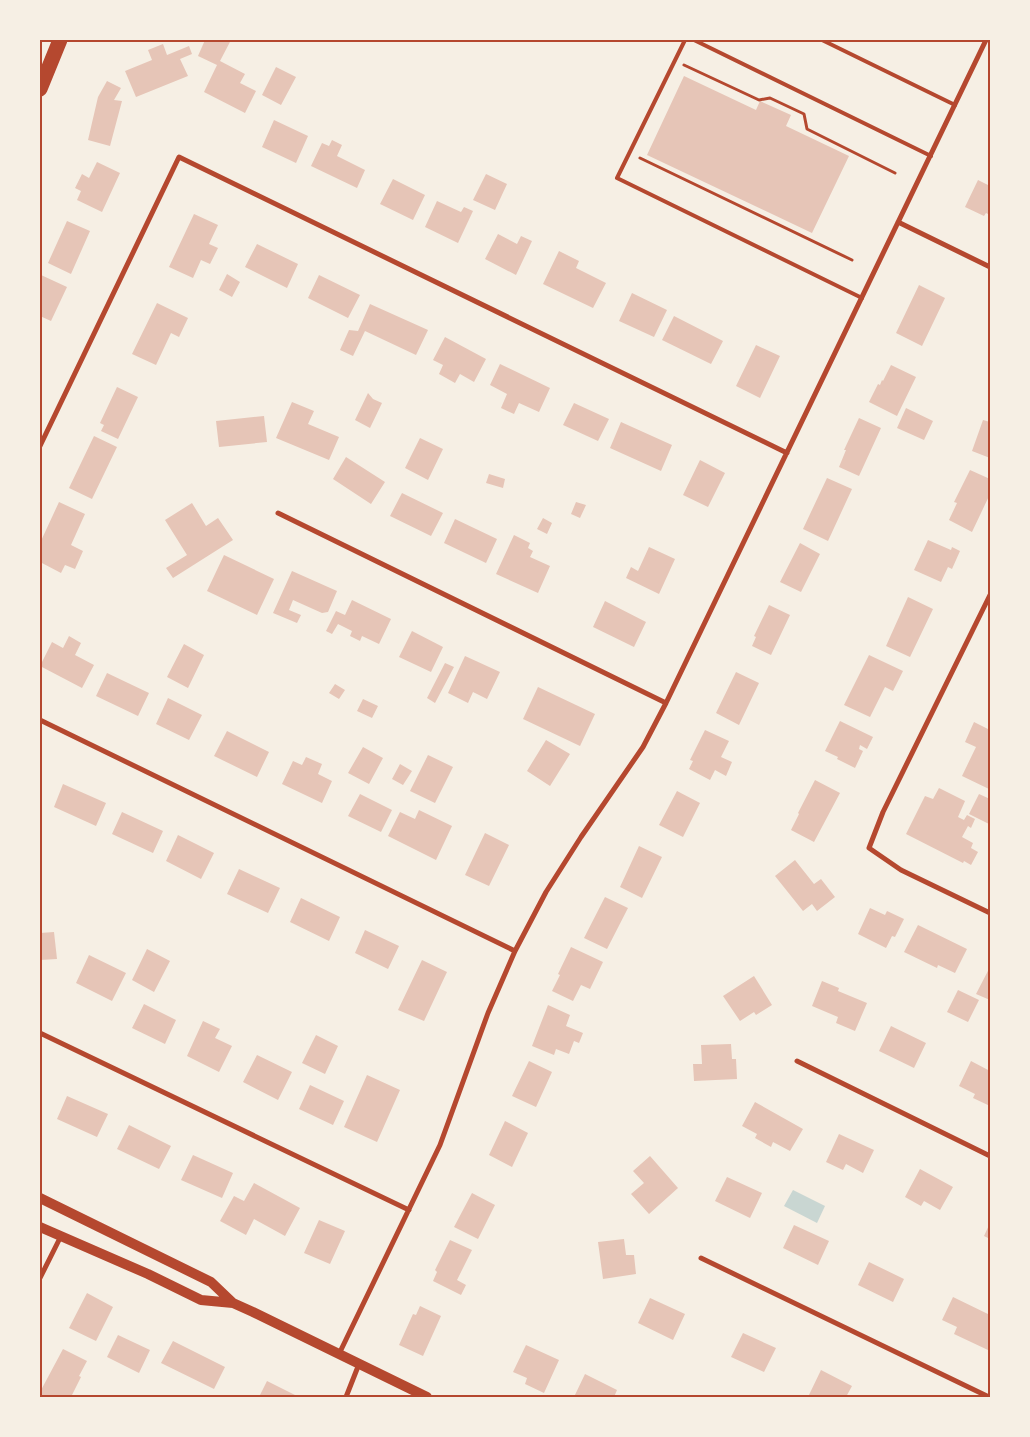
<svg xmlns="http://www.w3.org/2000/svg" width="1030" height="1437" font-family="Karla,sans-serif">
  <rect width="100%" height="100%" fill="#f6efe4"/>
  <!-- water -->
  <path fill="#c9d6d2" d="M793,1190L825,1206L817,1223L784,1206Z"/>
  <!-- building -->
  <path fill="#e6c5b7" d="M205,40H231L220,61L245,74L240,83L256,91L245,113L204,92L217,65L198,56Z
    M163,44L167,55L189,46L192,54L180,59L188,76L136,97L125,71L152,60L148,50Z
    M276,67L296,77L281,105L262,95Z
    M684,76L756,110L760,101L791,115L786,126L849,156L812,233L647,155Z
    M107,81L121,88L114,100L122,101L110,146L88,140L98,97Z
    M274,120L308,136L296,163L262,147Z
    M332,140L342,145L337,156L365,170L357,188L311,166L322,143L329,146Z
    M97,162L120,173L102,212L77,200L81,191L75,188L82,174L89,178Z
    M486,174L507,184L495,210L473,200Z
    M393,179L425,195L413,220L380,204Z
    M978,180L990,186V215L986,213L984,216L965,207Z
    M437,201L461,212L464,207L473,211L458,243L425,227Z
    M194,214L218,225L209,244L218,248L210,264L201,260L193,278L169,267Z
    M67,221L90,231L71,274L48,263Z
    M498,234L517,244L521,236L532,241L516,275L485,259Z
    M257,244L298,264L287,288L245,267Z
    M559,251L579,261L576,268L606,283L593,308L543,284Z
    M227,274L240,282L232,297L219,290Z
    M41,275L67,287L51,321L40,316Z
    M319,275L360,295L348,318L308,298Z
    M919,285L945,298L922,346L896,333Z
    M632,293L667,310L654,337L619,321Z
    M157,303L188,318L179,337L171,333L156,365L132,354Z
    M370,304L428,330L416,355L365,331L353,356L340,350L349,330L358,331Z
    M674,316L723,341L711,364L662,340Z
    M445,337L486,359L474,382L460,374L455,383L439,374L443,365L433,360Z
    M756,345L780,356L760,398L736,386Z
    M500,364L550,388L539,412L519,403L514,414L501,408L507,394L490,385Z
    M891,365L916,377L897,416L869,402L878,384L880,385L882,380L883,381Z
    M117,387L138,397L118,439L101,431L104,425L100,423Z
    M368,393L373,399L382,403L370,428L355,420Z
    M292,402L314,411L308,424L339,437L329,460L276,438Z
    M574,403L609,419L598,441L563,425Z
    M906,408L933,421L924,440L897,428Z
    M264,416L267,442L219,447L216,421Z
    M859,418L881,428L859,476L839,467L846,450H844Z
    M983,420L990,422V458L972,451Z
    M621,422L672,445L661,471L610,448Z
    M94,436L117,447L92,499L69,488Z
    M420,438L443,449L428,480L405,468Z
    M346,457L385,482L371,504L333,479Z
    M700,460L725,473L708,507L683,495Z
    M970,470L990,479V494L972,532L949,520L957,503L954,502Z
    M489,474L505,479L503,488L486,483Z
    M827,478L852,489L828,541L803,529Z
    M402,493L443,513L431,536L390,516Z
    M59,502L85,514L71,545L83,551L75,569L65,565L61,573L40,562V543Z
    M576,502L586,505L580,518L571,514Z
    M192,503L206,526L218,518L233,540L173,578L166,568L187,555L165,520Z
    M543,518L552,523L547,534L537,529Z
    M455,519L497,539L486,563L444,543Z
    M514,535L530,543L528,548L533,551L530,557L550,566L538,593L496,574Z
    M928,540L951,550L952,547L960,551L952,569L948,567L941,582L914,570Z
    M800,543L820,554L801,592L780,582Z
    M649,547L675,559L659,594L626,578L631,567L638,571Z
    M224,555L274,579L257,615L207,591Z
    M292,571L337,591L328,612L322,613L293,600L289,610L301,615L297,623L273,613Z
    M908,597L933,609L910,657L886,646Z
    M352,600L391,619L379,644L362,636L360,641L350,636L352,631L338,624L332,634L326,631L336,611L345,615Z
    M605,601L646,622L634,647L593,627Z
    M769,605L790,615L771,655L752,646L756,637L754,636Z
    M412,631L443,647L431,672L399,657Z
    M69,636L81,643L75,655L94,665L82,688L40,666L52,642L63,648Z
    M184,644L204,655L188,688L167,677Z
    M869,655L903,671L893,691L885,687L870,717L844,705Z
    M465,656L500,672L487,699L473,692L468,703L448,693Z
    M445,663L454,667L435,703L427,698Z
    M736,672L759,683L739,725L716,713Z
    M107,673L149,693L138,716L96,696Z
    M335,684L345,690L339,699L329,693Z
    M538,687L595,714L580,746L523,719Z
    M168,698L202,715L189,740L156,724Z
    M363,699L378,706L372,718L357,711Z
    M840,721L873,737L867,749L860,745L859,749L863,751L855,768L837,759L838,757L825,751Z
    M974,722L990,730V786L989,789L962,776L976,747L965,742Z
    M705,730L729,741L721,757L732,762L726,776L715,770L710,780L689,769L693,761L690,760Z
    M227,731L269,752L257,777L214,756Z
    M546,740L570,754L550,786L527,771Z
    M363,747L383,758L369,784L348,773Z
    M428,755L453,767L435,803L410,791Z
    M306,757L322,764L318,774L332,781L322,803L282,784L293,761L302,765Z
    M400,764L412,771L403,785L392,779Z
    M815,780L840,793L814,842L791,830L799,814L798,813Z
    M63,784L106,803L96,826L54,807Z
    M939,788L965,801L958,817L964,820L967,815L975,819L971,828L968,826L962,837L973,843L971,848L978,852L971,865L964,861L963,863L906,834L925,796L933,799Z
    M677,791L700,803L683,837L659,825Z
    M360,794L392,810L381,832L348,816Z
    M979,794L990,799L989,824L969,814Z
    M419,810L452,826L436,860L388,836L400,812L415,819Z
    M122,812L163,831L153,853L112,834Z
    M485,833L509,845L489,886L465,875Z
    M178,835L214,853L201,879L166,861Z
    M639,846L662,857L642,898L620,887Z
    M795,860L814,884L821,879L835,897L817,911L812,904L803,911L775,876Z
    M239,869L280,888L268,913L227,894Z
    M605,897L628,908L607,949L584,938Z
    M301,898L340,917L329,941L290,922Z
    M870,908L885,915L887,911L904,919L895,937L892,936L886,948L858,934Z
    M918,925L967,949L955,973L938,965L937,968L904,952Z
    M365,930L399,946L388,969L355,953Z
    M54,932L57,959L40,960V933Z
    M571,947L603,962L590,989L581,985L573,1001L552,991L560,975L558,974Z
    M147,949L170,961L154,992L132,980Z
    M89,955L126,973L112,1001L76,983Z
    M422,960L447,972L424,1021L398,1010Z
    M990,967V1000L976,994Z
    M754,976L772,1005L756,1015L754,1012L740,1021L723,996Z
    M822,981L839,988L838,991L867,1003L855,1031L836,1023L838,1017L812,1006Z
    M958,990L979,1000L968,1022L947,1012Z
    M144,1004L176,1020L165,1044L132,1028Z
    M548,1005L570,1015L566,1026L583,1033L579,1043L574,1041L569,1054L556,1049L554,1055L532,1046Z
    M203,1021L220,1029L215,1038L232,1046L219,1072L187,1056Z
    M891,1026L926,1043L914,1068L879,1051Z
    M316,1035L338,1046L325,1074L302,1063Z
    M731,1044L732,1059H736L737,1079L694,1081L693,1064H702L701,1045Z
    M257,1055L292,1072L278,1100L243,1082Z
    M529,1061L552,1072L536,1107L512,1096Z
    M971,1061L990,1071V1106L973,1098L975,1094L959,1086Z
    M367,1075L400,1090L377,1142L344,1127Z
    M310,1085L344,1101L333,1125L299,1109Z
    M67,1096L108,1114L97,1137L57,1119Z
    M755,1102L803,1129L790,1151L773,1142L771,1147L755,1138L757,1134L742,1126Z
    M505,1121L528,1133L512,1167L489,1155Z
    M129,1125L171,1146L159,1169L117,1149Z
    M839,1134L874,1150L863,1173L846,1164L843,1170L826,1162Z
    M193,1155L233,1173L222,1198L181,1180Z
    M650,1156L678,1188L649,1214L631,1194L644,1183L633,1171Z
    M920,1169L953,1187L940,1210L924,1201L921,1206L905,1197Z
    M727,1177L762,1193L750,1218L715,1201Z
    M254,1183L300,1208L285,1236L254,1219L246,1235L220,1221L234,1196L244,1201Z
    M472,1193L495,1205L478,1239L454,1227Z
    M319,1220L345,1231L330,1264L304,1253Z
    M990,1223V1239L984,1236Z
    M794,1225L829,1241L818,1265L783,1248Z
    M624,1239L626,1255H634L636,1274L603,1279L598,1242Z
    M450,1240L472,1250L457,1280L466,1285L461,1295L433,1281L437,1272L435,1270Z
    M869,1262L904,1279L893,1302L858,1285Z
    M87,1293L113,1307L96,1341L69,1328Z
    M953,1297L990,1315V1347L988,1350L954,1334L957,1327L942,1320Z
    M650,1298L685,1314L673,1340L638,1323Z
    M420,1306L441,1316L423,1356L399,1345L413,1314L416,1315Z
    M743,1333L776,1348L764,1372L731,1357Z
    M118,1335L150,1350L139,1373L107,1357Z
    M173,1341L225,1367L214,1389L161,1363Z
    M526,1345L559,1360L544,1393L525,1384L527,1378L513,1372Z
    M63,1349L87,1361L79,1376L81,1377L71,1397H40V1392Z
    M821,1370L852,1386L846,1397H808Z
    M585,1374L617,1390L614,1397H574Z
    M267,1381L295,1395L294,1397H259Z"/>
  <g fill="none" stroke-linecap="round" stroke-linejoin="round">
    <!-- path -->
    <path stroke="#b5482f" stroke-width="3" d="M684,65L759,100L770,98L804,114L807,129L895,173
      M640,158L852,260"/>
    <!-- service -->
    <path stroke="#b5482f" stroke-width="4" d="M685,40L617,178L862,298
      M694,40L931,156
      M822,40L955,105"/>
    <!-- minor -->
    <path stroke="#b5482f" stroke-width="5" d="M898,222L990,267
      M40,446L179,157L787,453
      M278,513L666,703
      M990,595L883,812L869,848L901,870L990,913
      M40,720L515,951
      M40,1033L409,1210
      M797,1061L990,1156
      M701,1258L989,1397
      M40,1278L61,1236
      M339,1354L440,1145L488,1013L515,951L546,892L581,837L643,747L666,703L986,40
      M346,1397L359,1364"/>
    <!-- secondary -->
    <path stroke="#b5482f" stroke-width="10" d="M40,1198L211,1282L233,1303
      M40,1227L148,1274L201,1300L233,1303L253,1312L427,1397"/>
    <!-- motorway -->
    <path stroke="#b5482f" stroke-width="15" d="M40,89L60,40"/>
  </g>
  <!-- border -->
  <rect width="1030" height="1437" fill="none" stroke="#f6efe4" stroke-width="82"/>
  <rect x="41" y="41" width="948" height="1355" fill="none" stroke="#b5482f" stroke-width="2"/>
</svg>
